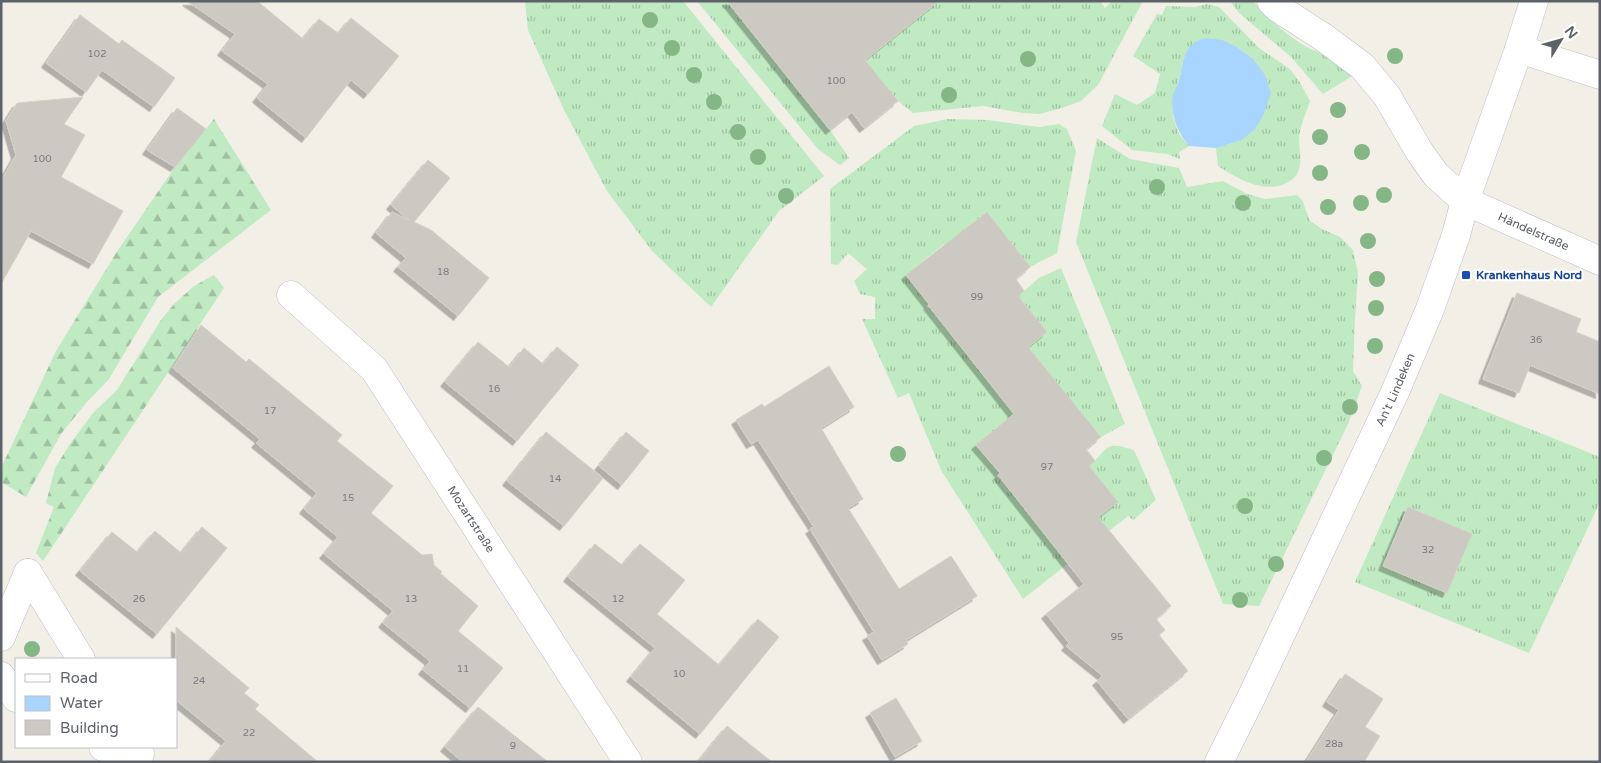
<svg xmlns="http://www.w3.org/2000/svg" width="1601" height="763" font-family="'Varela Round',sans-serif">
  <defs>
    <pattern id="grass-tufts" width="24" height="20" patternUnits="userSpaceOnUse" patternTransform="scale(1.25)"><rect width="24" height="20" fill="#c0eac2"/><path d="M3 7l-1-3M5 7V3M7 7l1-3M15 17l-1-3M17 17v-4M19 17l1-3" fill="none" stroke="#9fc1a1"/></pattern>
    <pattern id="forest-firs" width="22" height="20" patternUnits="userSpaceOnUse" patternTransform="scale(1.25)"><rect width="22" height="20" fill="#c0eac2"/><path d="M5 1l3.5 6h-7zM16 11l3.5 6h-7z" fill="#9fc1a1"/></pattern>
    <filter id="shadow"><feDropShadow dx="-4.5" dy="4.5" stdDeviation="0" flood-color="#0004"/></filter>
  </defs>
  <rect width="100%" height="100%" fill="#f1efe6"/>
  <!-- grass -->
  <path fill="url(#grass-tufts)" d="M525,1H683L824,176L779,211L711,307L652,251L607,191L564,110L528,30Z
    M697,1H727L830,130L849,158L840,165L818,149Z
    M939,1H1100L1105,8L1112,1H1143L1098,85L1081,101L1062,108L1040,114L1023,113L983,106L913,113L898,101L865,60Z
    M1230,1H1253C1268,18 1284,33 1303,45C1320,54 1340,61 1354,75L1323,94L1291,57L1239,13Z
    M1207,4L1219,7L1259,48L1290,69L1299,81L1310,101C1306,113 1300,126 1299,138C1299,149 1302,159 1299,169C1297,175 1295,178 1290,181C1267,196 1238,179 1218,166L1216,148L1242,140L1183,62L1179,80L1172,100L1173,117L1179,134L1189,146L1179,152L1180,159L1167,154L1132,150L1102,126L1115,94L1137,105L1155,93L1160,74L1133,56L1157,14L1162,15L1166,6L1195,7Z
    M948,119L987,120L1039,127L1059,124L1067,129L1076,151L1057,253L1030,267L986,212L964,230L949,249L944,244L906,275L920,293L935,299L926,306L928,308L937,301L1024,340L1029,346L1047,332L1018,296L1039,278L1061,268L1125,424L1101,437L1056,382L976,445L991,462L1005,469L997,476L998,478L1007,471L1089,466C1110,448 1103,440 1134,450L1156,500L1133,520L1128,516L1023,599L941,470L909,393L898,398L862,319H875V297L860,294L854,281L867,269L848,253L838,265L831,264L830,189L914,126Z
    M1097,138L1130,159L1179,168L1187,187L1223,181L1247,194L1265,199L1297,195L1302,200L1310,221L1322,229L1340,237L1353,250L1358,273L1355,318L1353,371L1362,386L1348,424L1259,606L1223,604L1076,242Z
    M1440,393L1600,457V502L1529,653L1355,582Z"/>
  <!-- forest -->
  <path fill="url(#forest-firs)" d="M214,119L271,210L158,297L109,379L86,403L61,434L26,497L1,482V468L56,351L118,250L175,167Z
    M214,275L224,288L43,561L36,553L54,507L46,503L55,468L70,444L93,413L117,390L161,320L174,304L194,286Z"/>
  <!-- water -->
  <path fill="#a8d5ff" d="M1205,38L1222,40L1235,46L1253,59L1265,75L1271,93L1263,116L1255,129L1242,140L1216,148L1189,146C1178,132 1173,121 1172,103C1171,96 1176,88 1179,81C1184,62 1183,44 1205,38Z"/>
  <!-- building -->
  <path fill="#ccc9c3" stroke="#d6d1c3" filter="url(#shadow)" d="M187,1H257L303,39L319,19L338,33L351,18L399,56L368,94L351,80L306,138L257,98L268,84L222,51L235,34Z
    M727,1H939L865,60L898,101L864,128L852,112L830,130Z
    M80,15L119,44L122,40L175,78L154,107L102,70L86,92L46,63Z
    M83,97L64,124L85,135L61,177L123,211L93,264L31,231L1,284V181L16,155L6,121L17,103Z
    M177,108L206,129L175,167L147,150Z
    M428,160L450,178L414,222L431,230L489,278L458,316L398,267L406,258L376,233L392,212L410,221L391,205Z
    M987,212L1030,267L1016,279L1024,291L1018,296L1047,332L1028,347L1101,437L1086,449L1095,461L1089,466L1118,502L1098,517L1171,606L1156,619L1165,630L1159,635L1188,671L1128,719L1097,681L1103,676L1066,646L1069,643L1046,614L1084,584L998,475L1000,473L976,445L1014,414L928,305L929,304L906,275Z
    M1517,293L1581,319L1576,332L1600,342V394L1530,365L1519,393L1483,379Z
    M201,325L246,362L249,359L342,435L337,441L393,486L371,513L422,555L432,554L434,565L442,572L440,573L478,606L458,631L503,668L470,708L423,670L430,661L383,623L393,611L324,554L338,537L304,509L317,493L256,443L260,439L173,368Z
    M478,342L509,367L524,348L543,364L557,347L579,365L517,441L445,382Z
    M829,366L854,407L821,428L863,499L848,508L899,589L951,556L977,596L906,640L908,644L882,660L867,636L874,632L810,529L814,527L758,440L751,444L736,420L762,404L764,407Z
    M546,432L603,478L564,526L507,481Z
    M626,432L649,451L622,485L599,466Z
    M1408,507L1472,534L1447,593L1383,566Z
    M202,527L227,548L157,634L80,571L112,532L137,552L155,531L181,553Z
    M595,544L622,565L640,544L685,580L657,614L719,665L758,619L779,637L700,734L631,677L655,648L568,577Z
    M176,627L249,688L244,693L259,705L255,709L318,762H209L226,741L176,700Z
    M1345,674L1383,699L1365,727L1380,736L1364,762H1306L1339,710L1327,702Z
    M896,698L922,741L895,757L870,713Z
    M478,707L548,762H463L445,747Z
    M727,726L772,762H698Z"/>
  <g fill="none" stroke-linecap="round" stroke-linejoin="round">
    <defs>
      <g id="minor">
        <path id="s1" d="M1271,1L1278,8L1323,37L1362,66L1387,96L1419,151L1436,175L1465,201L1600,261"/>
        <path d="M1519,49L1600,75"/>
        <path id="s2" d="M291,295L374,369L628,762"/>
        <path d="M28,573L81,659"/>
        <path d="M1,637L28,573"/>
        <path d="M1,676L16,698"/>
        <path d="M103,747L140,754"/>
        <path id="s3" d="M1219,762L1251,698L1395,392L1430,309L1456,235L1465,201L1519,49L1534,1"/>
      </g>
    </defs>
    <!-- minor casing -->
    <use href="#minor" stroke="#bdbfc6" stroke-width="29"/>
    <!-- minor -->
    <use href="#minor" stroke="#fff" stroke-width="28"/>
  </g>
  <!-- trees -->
  <g fill="#85b685">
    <circle cx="650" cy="20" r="8"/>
    <circle cx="672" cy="48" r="8"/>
    <circle cx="1395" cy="56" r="8"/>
    <circle cx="1028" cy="59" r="8"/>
    <circle cx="694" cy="75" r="8"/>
    <circle cx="949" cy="95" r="8"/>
    <circle cx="714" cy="102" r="8"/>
    <circle cx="1338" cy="110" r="8"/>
    <circle cx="738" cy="132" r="8"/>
    <circle cx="1320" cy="137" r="8"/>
    <circle cx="1362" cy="152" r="8"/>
    <circle cx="758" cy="157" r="8"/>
    <circle cx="1320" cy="173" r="8"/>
    <circle cx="1157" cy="187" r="8"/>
    <circle cx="1384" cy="195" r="8"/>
    <circle cx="786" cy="196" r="8"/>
    <circle cx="1243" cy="203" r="8"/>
    <circle cx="1361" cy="203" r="8"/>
    <circle cx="1328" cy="207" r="8"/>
    <circle cx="1368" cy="241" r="8"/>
    <circle cx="1377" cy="279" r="8"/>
    <circle cx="1376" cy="308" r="8"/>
    <circle cx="1375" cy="346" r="8"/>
    <circle cx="1350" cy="407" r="8"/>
    <circle cx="898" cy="454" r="8"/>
    <circle cx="1324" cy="458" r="8"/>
    <circle cx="1245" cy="506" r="8"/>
    <circle cx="1276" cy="564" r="8"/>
    <circle cx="1240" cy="600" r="8"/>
    <circle cx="32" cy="649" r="8"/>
  </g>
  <!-- markers -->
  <rect fill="#1a4fb4" stroke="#fff" stroke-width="2" x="1461" y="270" width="10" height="10" rx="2.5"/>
  <g text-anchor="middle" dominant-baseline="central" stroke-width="4.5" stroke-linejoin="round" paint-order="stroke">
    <!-- number labels -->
    <g font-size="10" fill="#797b7f">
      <text x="97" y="54">102</text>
      <text x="836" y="81">100</text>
      <text x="42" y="159">100</text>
      <text x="443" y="272">18</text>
      <text x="977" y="297">99</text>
      <text x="1536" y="340">36</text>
      <text x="494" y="389">16</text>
      <text x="270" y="411">17</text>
      <text x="1047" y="467">97</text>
      <text x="555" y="479">14</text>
      <text x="348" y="498">15</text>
      <text x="1428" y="550">32</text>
      <text x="139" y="599">26</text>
      <text x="411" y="599">13</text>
      <text x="618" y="599">12</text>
      <text x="1117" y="637">95</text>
      <text x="463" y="669">11</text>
      <text x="679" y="674">10</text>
      <text x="199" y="681">24</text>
      <text x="249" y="733">22</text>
      <text x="1334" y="744">28a</text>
      <text x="513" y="746">9</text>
    </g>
    <!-- street labels -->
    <g font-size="12" fill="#5d6168" stroke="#fff">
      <text stroke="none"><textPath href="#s1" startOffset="358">Händelstraße</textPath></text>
      <text stroke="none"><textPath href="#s3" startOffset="412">An't Lindeken</textPath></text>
      <text stroke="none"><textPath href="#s2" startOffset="290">Mozartstraße</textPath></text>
    </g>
    <!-- transit labels -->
    <g font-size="12" font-weight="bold" fill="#164399" stroke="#fff" text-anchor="start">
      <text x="1476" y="275">Krankenhaus Nord</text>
    </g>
  </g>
  <!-- border -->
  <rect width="1601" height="763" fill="none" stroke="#5d6168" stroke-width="5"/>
  <!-- legend -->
  <rect x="15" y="658" width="162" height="90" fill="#ffffff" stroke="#bec0c3"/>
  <rect x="25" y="674" width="25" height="8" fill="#ffffff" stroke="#bec0c3"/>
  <text x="60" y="683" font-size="15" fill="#5d6168">Road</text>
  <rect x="25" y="696" width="25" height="15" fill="#a8d5ff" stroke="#bec0c3"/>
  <text x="60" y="708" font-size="15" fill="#5d6168">Water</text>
  <rect x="25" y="720" width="25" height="15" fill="#ccc9c3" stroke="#bec0c3"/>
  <text x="60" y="733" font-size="15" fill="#5d6168">Building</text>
  <!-- north arrow -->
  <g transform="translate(1561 40) rotate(53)" stroke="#ffffff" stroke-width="4" paint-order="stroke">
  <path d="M0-4L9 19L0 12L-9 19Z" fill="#5d6168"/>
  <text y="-8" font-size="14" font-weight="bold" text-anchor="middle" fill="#5d6168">N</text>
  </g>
</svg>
